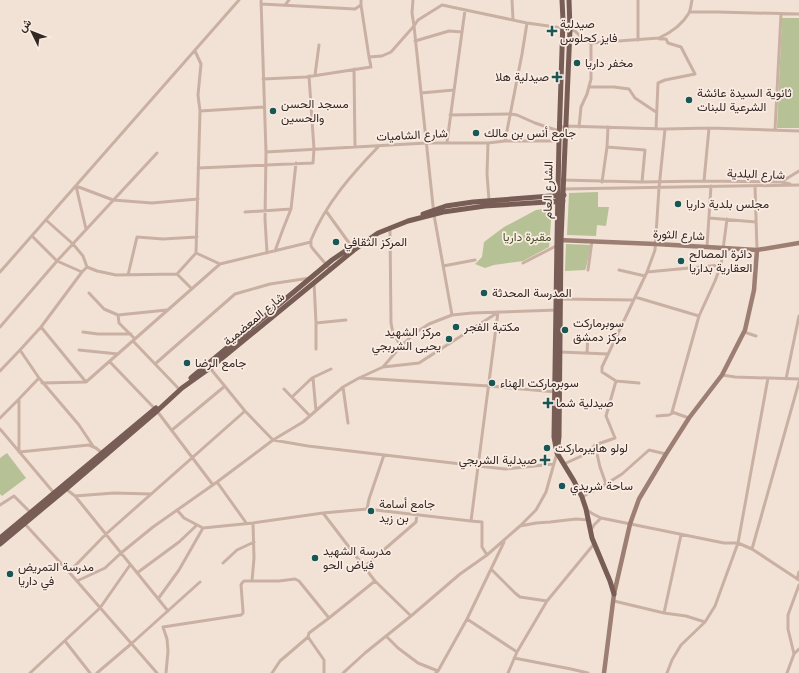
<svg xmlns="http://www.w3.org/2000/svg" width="799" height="673" font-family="Arial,Vazirmatn,sans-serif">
  <rect width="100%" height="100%" fill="#f2e2d6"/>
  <!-- green -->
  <path fill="#b7c196" d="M782,18H799V128H777Z
    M598,192V207H609L606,226L597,225L596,236L567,235L569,193Z
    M552,208L549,247L523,261L494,265L485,268L475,264L482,257L484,242L504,227L536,210Z
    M566,244L591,245L586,268L585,270L565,271Z
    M7,453L26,478L2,496L0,494V458Z"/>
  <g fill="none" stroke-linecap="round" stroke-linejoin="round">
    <!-- street -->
    <path stroke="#cab0a2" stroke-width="3" d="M261,0L266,152L265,219L267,253
      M512,0L513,19
      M261,4L355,9L361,5V0
      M285,5L289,0
      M361,5L369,57
      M690,12H717L799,14
      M638,40V0
      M415,41L449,31L462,32
      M354,69L355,147
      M315,75L319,45
      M263,79L306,77L371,67L369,57L382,56L391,52L414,26L412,13L413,0
      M589,87H614L629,89L635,98L656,112
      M421,93L454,90
      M200,111L264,107
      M450,115L511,114L517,115L535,123L559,131
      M579,127L581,107L587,94L591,79V43
      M560,128L565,126L665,129L709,128L799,131
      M656,129L658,83L665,80L695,74L681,47L668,43L666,39H660
      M775,130L781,14
      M505,141L522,54L527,23
      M447,142L465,10
      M488,143L487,174L489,200
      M607,147L645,150L642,182
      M266,152L427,143H488L505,141H559
      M198,168L313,163L314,149L309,76
      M562,180L642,182L704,181L781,182L790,184
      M704,181L709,128
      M602,182L607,147L608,127
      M781,182L799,171
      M76,186L113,200L152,203L198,199
      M76,186L86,229
      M755,186L757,250
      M563,189L799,185
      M326,211L352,247
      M245,212L291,209
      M709,218L756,222
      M46,220L73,244L83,256L87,267L97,271L116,275L177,274
      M390,229L391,323L393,333L401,346
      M32,236L57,261L82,272
      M707,247L711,186
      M275,251L283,229L291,209L296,163
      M196,253L220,264L311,242
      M523,263L556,246
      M443,266L475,260
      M87,267L82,272L41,327L20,350L39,378L79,425L93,446
      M330,269L313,249L311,246V240C326,203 352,174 379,146
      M588,270L592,241
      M619,270L645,276
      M0,272L239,0
      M647,272L721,265
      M128,275L137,237L163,239L197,237
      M314,282L316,323V349
      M192,289L177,274L196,253L200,111L198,95L201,64L195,51
      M89,293L104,309L118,315L167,310
      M635,297L699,316
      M560,299L634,300
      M118,315L119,323L135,339
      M452,315L434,215L414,26L418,20L442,5L527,23L570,29L575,31L584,40L591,43L659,38C670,33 682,25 689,13C691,9 691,4 692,0
      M316,323L346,320
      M0,327L57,261L157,153
      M41,327L86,382
      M83,332L98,334H131
      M744,332L756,336
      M133,341L179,389
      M79,350L118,354
      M560,352L608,354
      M587,353L588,334
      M110,362L157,411L213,485
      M155,364L235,294L270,284L310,278
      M383,367L419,363L497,313
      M210,368L245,411L273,440L308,446L478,466L505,469L554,464
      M0,371L20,350
      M722,375L735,377L799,379
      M313,378L316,411
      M360,378L489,386L556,392
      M786,379L799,316
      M616,381L639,383
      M42,383L86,382L220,264
      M343,387L348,423
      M284,389L310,416
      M292,397L312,378L331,369
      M19,399V452L89,445L96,448L102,453
      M657,416L669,415L673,413
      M0,418L19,399L39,378
      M689,418L672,412L699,316L715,281L721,265L727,219
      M0,429L54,493
      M172,430L225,386
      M564,464L588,453L595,445
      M217,482L247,524
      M606,484L600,467L595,445L615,438L606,416L616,381L602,372V367L647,272L655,250L659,188L665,129
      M66,489L75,496L168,611
      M75,496L114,493L151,494
      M582,497L606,484L622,474L649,450L666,454
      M0,505L14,496L30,512
      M367,509L369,499L384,455
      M177,510L184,518L203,528L253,523L323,513L367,509L471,521L498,312
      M587,510L593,514L601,518
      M323,513L375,581
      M471,521L482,522V547L487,555
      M24,523L69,572L157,673
      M520,526L536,510L546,492L557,453
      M591,530L594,525L601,518L724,543H738L752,549L799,580
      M752,549L799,382
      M223,563L237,550L254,542
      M364,567L416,522L417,514
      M491,569L515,593L520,597L547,601
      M69,572L106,534L245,411
      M137,573L179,542L197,525
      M797,579L799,572
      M77,581L105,568L121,553L153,527L217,482L273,440L303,422L343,387L359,378L383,367L401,346L415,333L429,324L452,315L472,313L557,310
      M252,581L254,558L253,523
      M158,599L179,570L203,528
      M614,601L664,613L686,616L705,622
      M664,613L681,535
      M467,619L517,652
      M386,636L398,648L418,663L438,671
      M65,641L90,673
      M794,654L788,629V615L799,585
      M514,658L571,669L588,673
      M30,673L100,608L130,565
      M97,673L131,644L200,582
      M166,673L168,651L167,639L163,627L241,615L243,613V611L241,585L242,583L244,581H279L295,579L299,581L329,618L375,581L411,616
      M272,673L280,661L308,637
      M324,673V660L308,637L309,633L329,618
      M343,673L365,653L411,616L460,574L487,555L520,526L536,523L550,522L576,519L589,520
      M436,673L438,671L467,619L504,542
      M508,673L517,652L547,601L594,544
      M667,673L672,660L681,645L705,622L715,606L738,543L768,378
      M787,673L794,654L799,649"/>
    <!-- secondary -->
    <path stroke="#9d7e73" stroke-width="4.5" d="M558,240L656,244L757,250L799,243
      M604,673L614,594L630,524L639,499L666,454L689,418L722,375L745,330L754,290L757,250"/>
    <!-- primary -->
    <path stroke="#775d55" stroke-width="5" d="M569,0L570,29L561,240L559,437L557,453L574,481L582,497L586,509L592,538L610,581L614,594
      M423,214L446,206L473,202L564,195
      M191,378L332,260L360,241
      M556,448L554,437L557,240L559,141L563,20L562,0
      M0,538L156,408
      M0,544L66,489L157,411L182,388L210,368L354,250L378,233L408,221L443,212L485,206L563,201"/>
  </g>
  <!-- markers -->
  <g fill="#195755" stroke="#faece2" stroke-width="1.5">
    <path d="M550 25h4v4h4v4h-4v4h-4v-4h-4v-4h4z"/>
    <circle cx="577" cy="63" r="4"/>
    <path d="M555 71h4v4h4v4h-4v4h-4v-4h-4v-4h4z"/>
    <circle cx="689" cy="100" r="4"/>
    <circle cx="273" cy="111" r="4"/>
    <circle cx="476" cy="133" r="4"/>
    <circle cx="678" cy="204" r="4"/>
    <circle cx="336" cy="242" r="4"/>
    <circle cx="681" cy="261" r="4"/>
    <circle cx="484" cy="293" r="4"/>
    <circle cx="456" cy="327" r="4"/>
    <circle cx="565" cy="330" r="4"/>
    <circle cx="449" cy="339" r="4"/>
    <circle cx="187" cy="363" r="4"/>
    <circle cx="492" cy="383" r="4"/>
    <path d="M546 397h4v4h4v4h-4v4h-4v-4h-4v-4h4z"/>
    <circle cx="547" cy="448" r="4"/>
    <path d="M543 454h4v4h4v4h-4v4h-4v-4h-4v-4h4z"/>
    <circle cx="562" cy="486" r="4"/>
    <circle cx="371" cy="511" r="4"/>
    <circle cx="315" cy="558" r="4"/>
    <circle cx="10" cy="574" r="4"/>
  </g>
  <g text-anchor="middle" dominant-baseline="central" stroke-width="3.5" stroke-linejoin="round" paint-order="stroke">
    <!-- poi labels -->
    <g font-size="12" fill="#342825" stroke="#faece2" text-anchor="start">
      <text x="560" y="24">صيدلية<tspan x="560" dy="14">فايز كحلوس</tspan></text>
      <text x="585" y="63">مخفر داريا</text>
      <text x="549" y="77" text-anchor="end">صيدلية هلا</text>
      <text x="697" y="93">ثانوية السيدة عائشة<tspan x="697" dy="14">الشرعية للبنات</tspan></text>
      <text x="281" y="104">مسجد الحسن<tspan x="281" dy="14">والحسين</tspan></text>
      <text x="484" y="133">جامع أنس بن مالك</text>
      <text x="686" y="204">مجلس بلدية داريا</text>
      <text x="344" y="242">المركز الثقافي</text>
      <text x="689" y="254">دائرة المصالح<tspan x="689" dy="14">العقارية بداريا</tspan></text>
      <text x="492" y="293">المدرسة المحدثة</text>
      <text x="573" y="323">سوبرماركت<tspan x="573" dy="14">مركز دمشق</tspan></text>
      <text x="464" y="327">مكتبة الفجر</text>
      <text x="441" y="332" text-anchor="end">مركز الشهيد<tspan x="441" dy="14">يحيى الشربجي</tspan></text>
      <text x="195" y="363">جامع الرضا</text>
      <text x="500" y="383">سوبرماركت الهناء</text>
      <text x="556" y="403">صيدلية شما</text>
      <text x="555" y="448">لولو هايبرماركت</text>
      <text x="537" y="460" text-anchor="end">صيدلية الشربجي</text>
      <text x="570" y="486">ساحة شريدي</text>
      <text x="379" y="504">جامع أسامة<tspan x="379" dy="14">بن زيد</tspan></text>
      <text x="323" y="551">مدرسة الشهيد<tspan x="323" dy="14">فياض الحو</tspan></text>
      <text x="18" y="567">مدرسة التمريض<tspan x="18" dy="14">في داريا</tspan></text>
    </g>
    <!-- street labels -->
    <g font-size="12" fill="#342825" stroke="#faece2">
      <text transform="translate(412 135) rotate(-3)">شارع الشاميات</text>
      <text transform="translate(756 174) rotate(2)">شارع البلدية</text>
      <text transform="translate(548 190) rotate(-89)">الشارع العام</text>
      <text transform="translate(679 235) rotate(3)">شارع الثورة</text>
      <text transform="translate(254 319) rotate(-40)">شارع المعضمية</text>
    </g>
    <!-- park labels -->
    <g font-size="12" fill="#485327" stroke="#faece2">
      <text x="527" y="237">مقبرة داريا</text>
    </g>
  </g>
  <!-- north arrow -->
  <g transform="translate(32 32) rotate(313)" stroke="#faece2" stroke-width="3" paint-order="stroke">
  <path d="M0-3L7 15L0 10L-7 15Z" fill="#342825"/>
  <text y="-6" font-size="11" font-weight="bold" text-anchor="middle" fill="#342825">ش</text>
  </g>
</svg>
